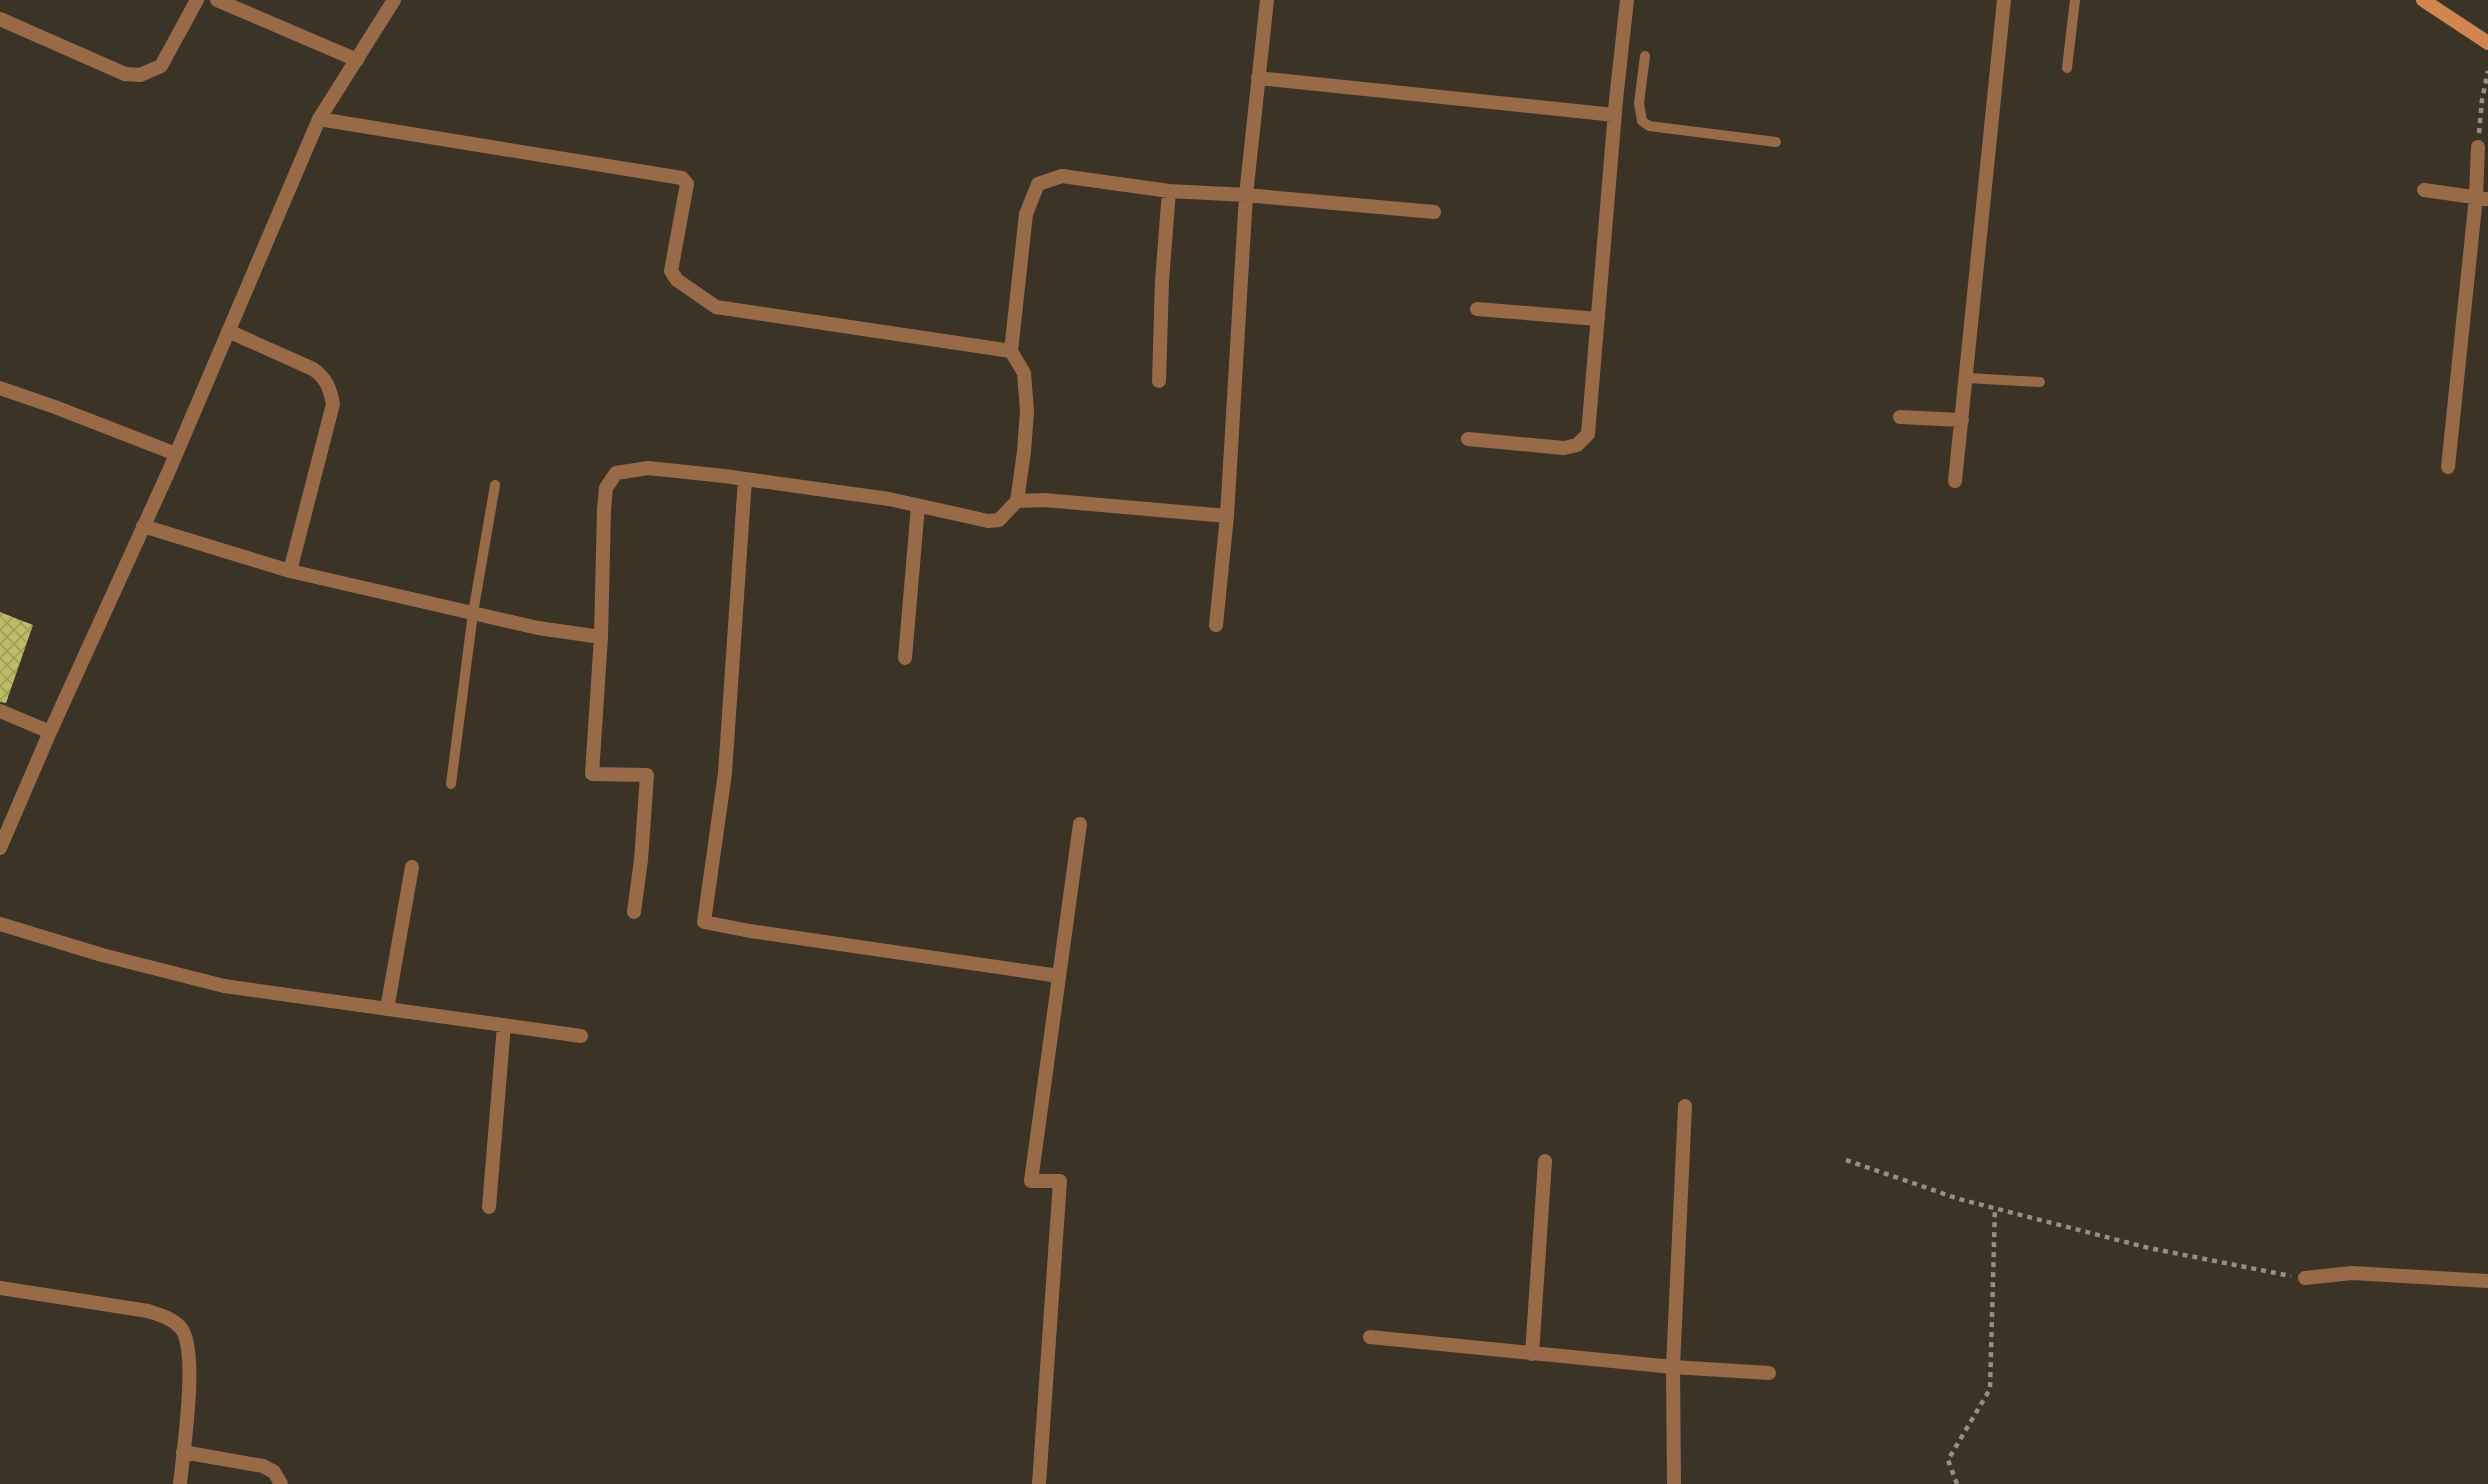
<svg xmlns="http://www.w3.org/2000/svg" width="2488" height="1484" font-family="'Sofia Sans Condensed',sans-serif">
  <defs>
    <pattern id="building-cross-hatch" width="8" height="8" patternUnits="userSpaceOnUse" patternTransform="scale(1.75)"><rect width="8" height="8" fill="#bfbc65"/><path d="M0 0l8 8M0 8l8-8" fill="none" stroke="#a19e5d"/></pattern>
  </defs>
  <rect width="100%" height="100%" fill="#3b3326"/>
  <!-- building -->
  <path fill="url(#building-cross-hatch)" d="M0,612L33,625L6,703L0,702Z"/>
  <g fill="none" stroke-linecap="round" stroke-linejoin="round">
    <!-- path -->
    <path stroke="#958f84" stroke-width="4.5" stroke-dasharray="5 5" stroke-linecap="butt" d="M2479,133L2482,100L2488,71
      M1846,1160L1959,1199L2149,1248L2291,1276
      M1957,1484L1948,1460L1990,1389L1995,1208"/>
    <!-- lane -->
    <path stroke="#986a48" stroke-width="10" d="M1645,56L1639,103L1642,121L1649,126L1776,142
      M2067,68L2075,0
      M1967,378L2040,382
      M451,784L473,613L495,485"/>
    <!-- street -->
    <path stroke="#986a48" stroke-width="14" d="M217,0L357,60
      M0,19L125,74L140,75L161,66L197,0
      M1258,78L1615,115
      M319,119L682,178L687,184L671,271L677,280L716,307L1011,351
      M2424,190L2488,199
      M1477,309L1598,319
      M228,331L313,369C326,378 330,388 333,404L290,571
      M1159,381L1162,281L1169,191
      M0,388L55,407L176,454
      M1900,417L1962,420
      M1468,439L1564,448L1577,445L1588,434L1616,100L1627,0
      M2448,467L2476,197L2478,147
      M745,479L725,773L704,922L750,931L1059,976
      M1955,481L2004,0
      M1017,501L1024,452L1027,411L1024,373L1011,351L1026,214L1038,184L1062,176L1169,191L1246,195L1434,212
      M143,526L290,571L538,628L601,637
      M1216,625L1227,516L1246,195L1267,0
      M905,658L918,506
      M0,711L50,732
      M0,848L50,732L168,473L319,119L394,0
      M634,912L641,860L647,775L592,774L601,637L604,509L606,488L616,473L648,468L724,476L889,499L988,521L999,520L1017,501L1044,500L1227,516
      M0,924L102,955L224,986L581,1036
      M387,1009L412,867
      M489,1207L504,1025
      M2305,1278L2352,1273L2488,1281
      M0,1288L148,1311C160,1315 172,1318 181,1328C199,1351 183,1453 180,1484
      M1370,1337L1673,1367L1769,1373
      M1532,1354L1545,1161
      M183,1452L263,1466L274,1472L281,1484
      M1039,1484L1060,1181H1031L1080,824
      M1674,1484L1673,1367L1685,1106"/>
    <!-- secondary -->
    <path stroke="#d0864e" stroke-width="14" d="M2423,0L2488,43"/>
  </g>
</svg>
